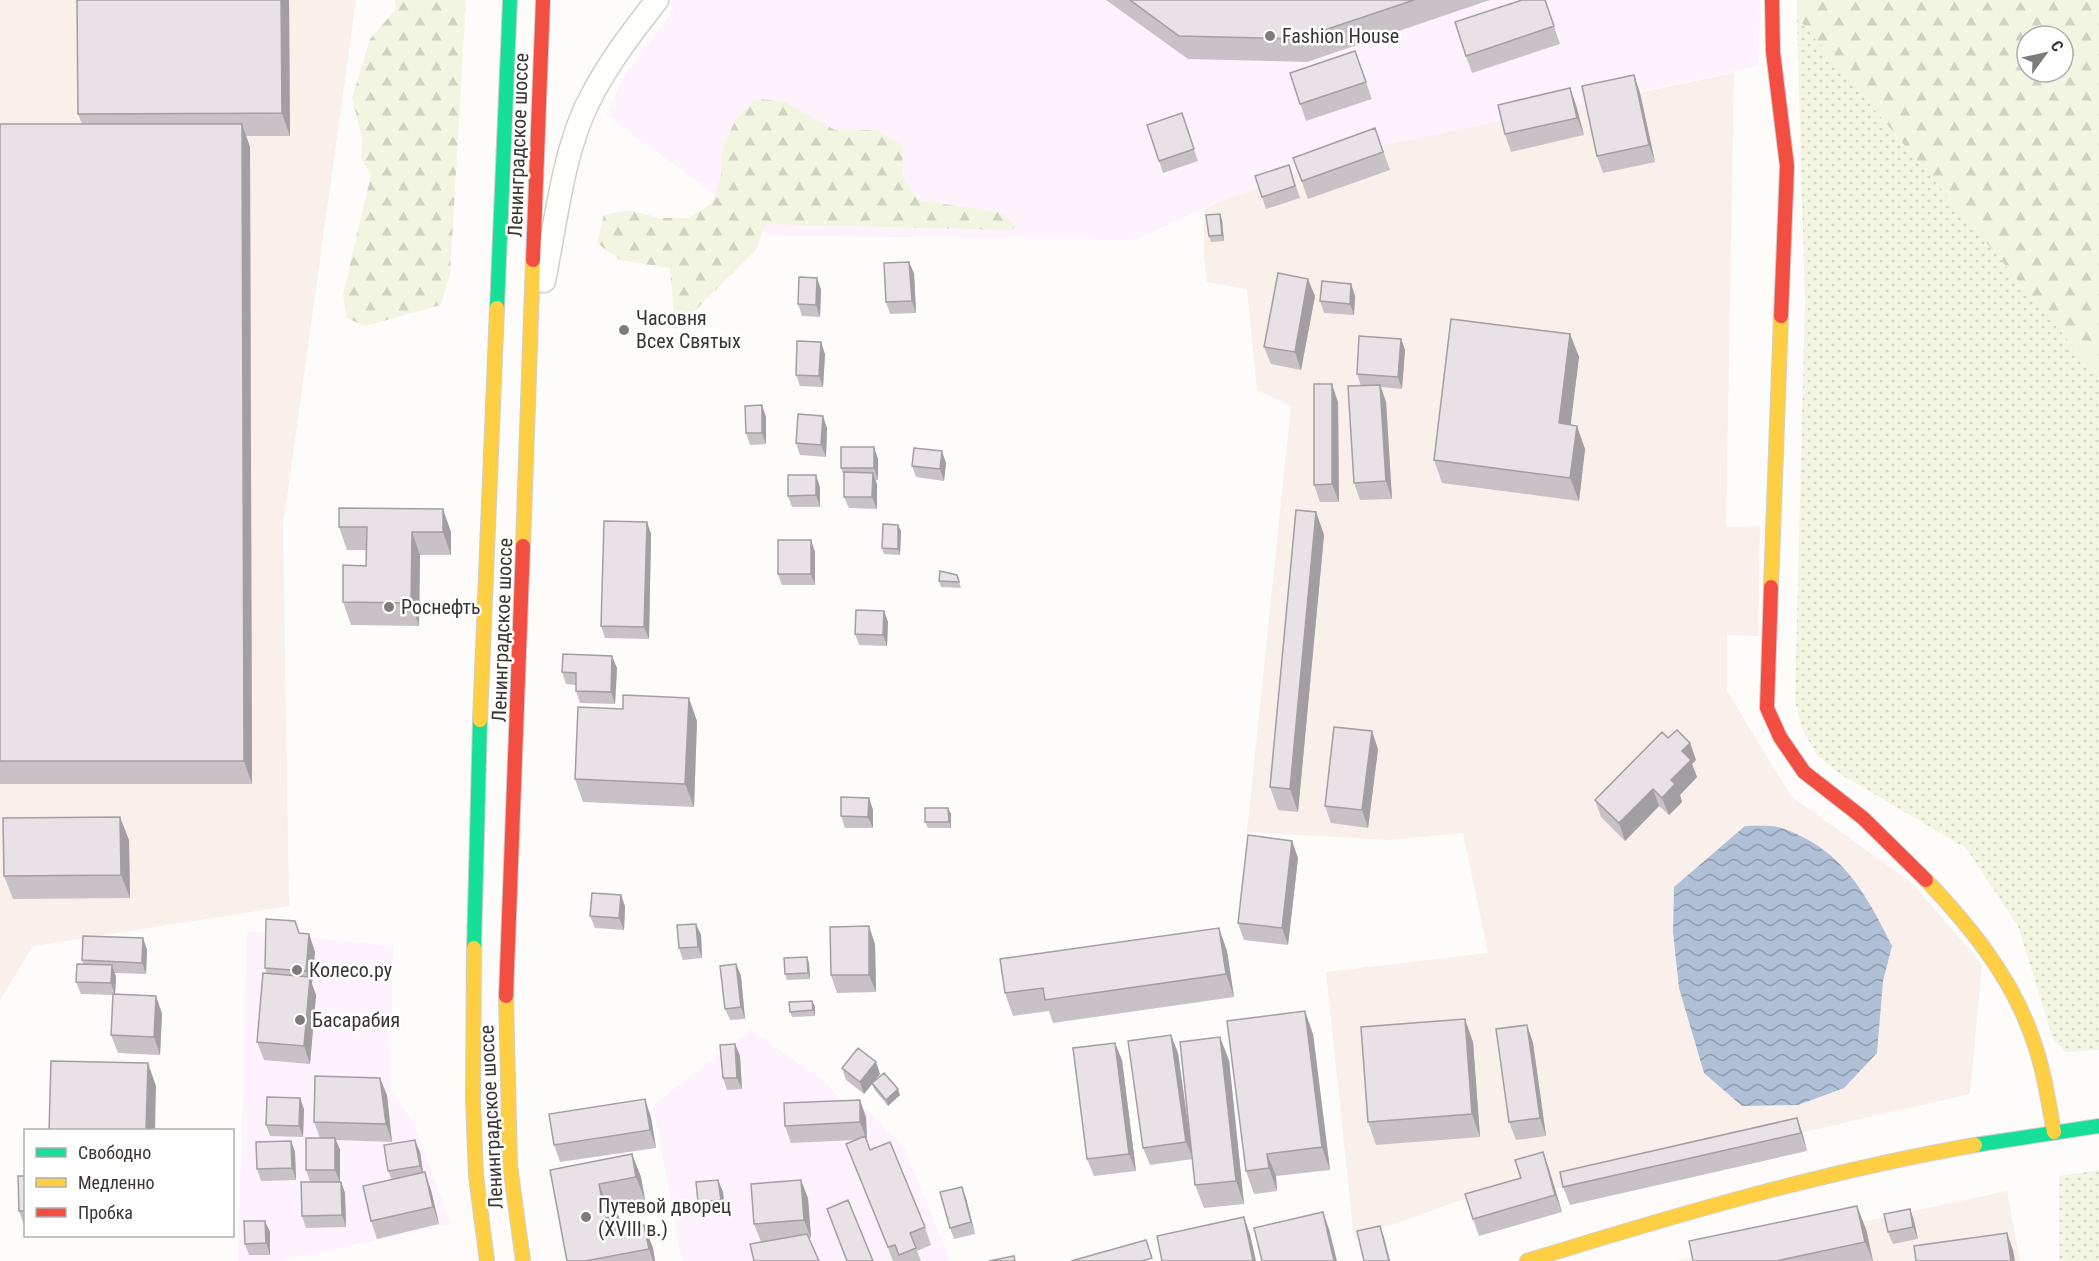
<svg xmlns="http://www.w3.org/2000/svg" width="2099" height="1261" font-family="'Roboto Condensed',sans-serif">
  <defs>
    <pattern id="grass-dots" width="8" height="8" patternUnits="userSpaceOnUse" patternTransform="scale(1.5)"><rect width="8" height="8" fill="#f2f5e1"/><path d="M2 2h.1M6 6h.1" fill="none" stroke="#d0d3c2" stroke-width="1.8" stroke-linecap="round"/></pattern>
    <pattern id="forest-firs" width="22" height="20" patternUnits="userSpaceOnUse" patternTransform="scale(1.5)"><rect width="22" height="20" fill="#f2f5e1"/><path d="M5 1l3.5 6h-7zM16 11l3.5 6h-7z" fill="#d0d3c2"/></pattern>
    <pattern id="water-waves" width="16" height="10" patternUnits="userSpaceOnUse" patternTransform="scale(1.5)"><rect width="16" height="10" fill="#afc0d7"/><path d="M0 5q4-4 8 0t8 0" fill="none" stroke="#8f9daf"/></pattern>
  </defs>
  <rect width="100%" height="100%" fill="#fdfcfb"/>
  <!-- commercial -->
  <path fill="#fef3fc" d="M664,0H1760L1758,66L1576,105L1299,175L1220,201L1138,239L772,236L606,115L624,76L675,8Z
    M247,931L393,946L390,1090L413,1122L451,1224L279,1261H238Z
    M751,1030L828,1084L845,1105L867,1111L904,1147L950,1261H682L653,1105Z"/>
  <!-- built -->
  <path fill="#f9efeb" d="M0,0H356L283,526L289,906L33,946L0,1000Z
    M1734,73L1726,527L1760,526L1758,636L1727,635V691L1791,796L1912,883L1982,964L1970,1094L1555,1189L1549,1169L1354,1238L1326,972L1488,953L1463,833L1388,840L1247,832L1291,406L1257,390L1247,289L1207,282L1204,257V210L1220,201L1381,146Z
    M2007,1191L2020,1261H1678Z"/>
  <!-- grass -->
  <path fill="url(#grass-dots)" d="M1797,17L2099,377V1050L2066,1052L2053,1039L2018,926L1966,848L1840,774L1817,755L1802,729L1795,701L1805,301Z
    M2099,1170V1261H2059V1176Z"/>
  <!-- forest -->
  <path fill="url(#forest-firs)" fill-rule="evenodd" d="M395,0H466L450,274L441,305L365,326L347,318L343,295L371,175L361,158L362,137L352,98L370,39L396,9Z
    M1797,0H2099V377L1797,17ZM2027,36H2063V72H2027Z
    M756,99L784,101L835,130H876L903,146L902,176L919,200L1002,213L1016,226L1012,230L766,224L756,250L675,330L670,268L620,260L597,243L604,215L629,210L659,218H689L712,203L721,176L722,148L736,119Z"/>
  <!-- water -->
  <path fill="url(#water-waves)" d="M1745,826C1756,826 1771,825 1782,828C1842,849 1865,892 1892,946L1883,981L1877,1053L1844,1088L1798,1105L1742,1106L1704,1073L1679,988L1673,932L1674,887Z"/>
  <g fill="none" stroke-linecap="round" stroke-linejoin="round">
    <defs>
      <path id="street" d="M544,281C556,223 563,150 590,99C608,63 633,31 657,0"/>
      <path id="fast" d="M497,308L510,0
        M474,948L480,720
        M1975,1145L2099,1126"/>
      <path id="slow" d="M523,546L533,260
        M1771,587L1781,316
        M480,720L497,308
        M1926,880C1968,924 2010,975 2031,1034C2043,1065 2048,1099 2054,1132
        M474,948L473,1099L476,1176L487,1261
        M506,996L510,1165L523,1261
        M1527,1261C1675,1215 1822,1172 1975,1145"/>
      <path id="jam" d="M1772,0L1773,52L1787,166L1781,316
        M533,260L543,0
        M1771,587L1767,708L1780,737L1804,772L1863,818L1926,880
        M506,996L523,546"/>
    </defs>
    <!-- street casing -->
    <use href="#street" stroke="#d1cecd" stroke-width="25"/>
    <!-- fast casing -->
    <use href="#fast" stroke="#d1cecd" stroke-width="16"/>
    <!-- slow casing -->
    <use href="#slow" stroke="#d1cecd" stroke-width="16"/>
    <!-- jam casing -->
    <use href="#jam" stroke="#d1cecd" stroke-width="16"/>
    <!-- street -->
    <use href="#street" stroke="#fffffe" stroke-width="22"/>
    <!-- fast -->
    <use href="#fast" stroke="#16e098" stroke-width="14"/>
    <!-- slow -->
    <use href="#slow" stroke="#ffcf43" stroke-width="14"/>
    <!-- jam -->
    <use href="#jam" stroke="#f24e42" stroke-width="14"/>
  </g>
  <!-- wall -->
  <path fill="#c8c2c7" d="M77,0H289L290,136H246L250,147L252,784H0V124H82L78,114Z
    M1106,0H1490L1307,62L1188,59Z
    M1545,0L1560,44L1472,73L1466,56Z
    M1355,51L1372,99L1306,121L1290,73Z
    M1634,75L1640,93L1655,162L1603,173L1597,156Z
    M1570,88L1576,105L1584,135L1511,152L1505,134Z
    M1182,113L1198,161L1163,173L1159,161Z
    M1375,128L1390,170L1308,199L1293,158Z
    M1289,165L1300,198L1266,209L1255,176Z
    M1222,220L1224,241L1211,242L1209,236Z
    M914,273L916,313L890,314L886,302Z
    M1351,284L1355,296L1354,315L1324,313L1320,301Z
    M821,289L820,317L802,316L798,304Z
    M1315,296L1301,370L1271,364L1264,347Z
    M1570,334L1579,357L1570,425L1585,449L1579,501L1442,483L1434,460Z
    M1401,339L1405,350L1402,389L1381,387L1386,402L1392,499L1360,500L1354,483L1361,386L1357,374Z
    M825,354L823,387L800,386L796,375Z
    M1338,402L1339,502H1320L1314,485Z
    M762,405L766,417V444L750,445L746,433Z
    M827,428L826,457L800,455L796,443Z
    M874,447L878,459V480H875L877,484V509L849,508L844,497V477L841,468Z
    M946,463L944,481L916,477L912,466Z
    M820,487V507H792L788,496Z
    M339,508L451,532V555H420L419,626L351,625L343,602L366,566V550H347L339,527Z
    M1316,512L1324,535L1298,812L1278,810L1270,787Z
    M647,522L651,534L649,639L605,638L601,626Z
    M898,525L901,531L900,555L884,554L882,548Z
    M811,540L815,552V585H782L778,574Z
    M957,575L961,588L941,587L939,581Z
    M884,611L888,622L887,646L859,645L855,634Z
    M617,668L615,704L580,703L576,691V685L566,684L562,672Z
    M623,709L697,721L694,807L583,802L575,779Z
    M1668,738L1690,743L1696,760L1692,764L1697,777L1680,795L1682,802L1669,815L1659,806L1625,841L1601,817L1595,800Z
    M1378,749L1368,828L1331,823L1325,806Z
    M869,798L873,810V828H845L841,816Z
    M948,808L951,814V828H928L925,822Z
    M129,840L130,898L13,899L4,876Z
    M1292,841L1298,858L1288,945L1244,940L1238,923Z
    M625,906L624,930L595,928L590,916Z
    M696,924L701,935L702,958L683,960L679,948Z
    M300,933L309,934L315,952L312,984L316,995L310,1064L264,1060L257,1042L267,974L265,968Z
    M143,938L147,950L146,974L115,973L116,977L115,994L156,996L162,1014L160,1055L118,1053L111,1035L113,995L81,994L76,982L83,964L82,960Z
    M875,944L876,992L837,993L831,975Z
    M1227,951L1234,997L1053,1023L1049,1011L1013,1016L1005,993Z
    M807,957L809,963L810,979L787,980L785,974Z
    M736,964L741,976L745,1019L730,1020L725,1009Z
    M812,1001L815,1007V1016L792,1017L790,1012Z
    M1527,1025L1533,1043L1546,1136L1516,1140L1509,1122Z
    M1313,1034L1330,1170L1276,1176L1277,1191L1254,1194L1246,1171Z
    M1171,1035L1178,1053L1192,1158L1229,1060L1244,1204L1204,1208L1195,1185L1193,1159L1150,1165L1143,1148Z
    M1473,1042L1480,1137L1376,1145L1368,1122Z
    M735,1044L740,1056L742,1089L727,1090L723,1078Z
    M1122,1060L1136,1171L1094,1176L1087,1159Z
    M876,1062L880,1074L875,1080L900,1095L888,1106L874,1089L872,1084L864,1094L846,1080L842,1068Z
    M387,1095L392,1142L336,1140L340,1150V1182H341L345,1193L346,1227L306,1228L302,1216L310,1182L306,1170L320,1138L314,1122Z
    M304,1109L303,1137L270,1136L266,1125Z
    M651,1117L656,1148L560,1162L554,1145Z
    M866,1117L867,1140L870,1150L925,1227L931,1245L917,1251L921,1261H893L846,1144L855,1140L791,1143L785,1126Z
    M1797,1118L1803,1135L1807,1151L1570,1205L1563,1187Z
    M291,1141L295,1152L296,1180L261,1181L257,1169Z
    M420,1152L423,1173L431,1190L439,1224L377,1239L371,1221L392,1180L388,1171Z
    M632,1154L641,1177L645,1200L615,1206L623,1229L644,1225L653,1248L655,1261H567L550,1170Z
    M1549,1169L1562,1212L1479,1236L1473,1219Z
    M26,1176V1228H25L19,1211Z
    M718,1180L723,1192L725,1211L703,1214L698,1202Z
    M962,1187L966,1198L975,1234L954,1239L950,1228Z
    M808,1198L811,1238L761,1242L754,1224Z
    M1910,1209L1914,1221L1918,1239L1893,1244L1888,1232Z
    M1866,1229L1873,1261H1693Z
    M270,1232V1255H249L245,1244Z"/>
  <!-- shaded-wall -->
  <path fill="#a29ea2" d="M281,0H289L290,136L282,113Z
    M1634,75L1640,93L1655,162L1649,145Z
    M1570,88L1576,105L1584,135L1577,118Z
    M242,124L250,147L252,784L244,761Z
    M1220,214L1222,220L1224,241L1222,235Z
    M909,262L914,273L916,313L912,301Z
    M817,278L821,289L820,317L816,305Z
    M1308,279L1315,296L1301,370L1295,352Z
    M1351,284L1355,296L1354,315L1350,304Z
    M1570,334L1579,357L1568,446L1559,423Z
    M1401,339L1405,350L1402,389L1398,377Z
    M821,342L825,354L823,387L819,376Z
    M1332,384L1338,402L1339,502L1332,484Z
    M1380,385L1386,402L1392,499L1386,481Z
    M762,405L766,417V444L762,433Z
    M823,416L827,428L826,457L821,445Z
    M1577,426L1585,449L1579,501L1570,478Z
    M874,447L878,459V480L874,468Z
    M942,451L946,463L944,481L940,469Z
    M873,473L877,484V509L872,497Z
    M816,475L820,487V507L816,495Z
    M443,509L451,532V555L443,532Z
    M1316,512L1324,535L1298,812L1290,789Z
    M647,522L651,534L649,639L644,627Z
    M898,525L901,531L900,555L898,549Z
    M412,532L420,555L419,626L411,603Z
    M811,540L815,552V585L811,574Z
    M884,611L888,622L887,646L883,635Z
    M612,656L617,668L615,704L611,692Z
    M689,698L697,721L694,807L685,784Z
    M1372,731L1378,749L1368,828L1362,810Z
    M1690,743L1696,760L1692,764L1697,777L1680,795L1682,802L1669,815L1662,798L1682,751Z
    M1653,789L1659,806L1625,841L1619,823Z
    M869,798L873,810V828L868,817Z
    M948,808L951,814V828L949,822Z
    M120,817L129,840L130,898L121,875Z
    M1292,841L1298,858L1288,945L1282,928Z
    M621,895L625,906L624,930L619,918Z
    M696,924L701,935L702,958L698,947Z
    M869,926L875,944L876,992L869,975Z
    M1219,928L1227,951L1234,997L1226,974Z
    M309,934L315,952L312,984L316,995L310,1064L304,1046L309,982L306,971Z
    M143,938L147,950L146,974L142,963Z
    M807,957L809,963L810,979L808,973Z
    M736,964L741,976L745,1019L741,1007Z
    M112,965L116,977L115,995L111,983Z
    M156,996L162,1014L160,1055L154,1037Z
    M812,1001L815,1007V1016L813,1010Z
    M1305,1011L1313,1034L1330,1170L1322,1147Z
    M1465,1019L1473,1042L1480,1137L1472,1114Z
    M1527,1025L1533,1043L1546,1136L1540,1118Z
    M1171,1035L1178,1053L1193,1159L1186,1142Z
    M1220,1037L1229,1060L1244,1204L1236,1181Z
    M1115,1043L1122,1060L1136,1171L1129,1154Z
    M735,1044L740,1056L742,1089L737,1078Z
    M876,1062L880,1074L864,1094L860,1082Z
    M148,1063L156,1086L155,1131H146Z
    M380,1078L387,1095L392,1142L386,1124Z
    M898,1089L900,1095L888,1106L886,1100Z
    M300,1098L304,1109L303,1137L299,1126Z
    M645,1099L651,1117L656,1148L650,1130Z
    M860,1100L866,1117L867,1140L860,1122Z
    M1797,1118L1803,1135L1807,1151L1801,1133Z
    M335,1138L340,1150V1182L335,1170Z
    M415,1140L420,1152L424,1178L420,1166Z
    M291,1141L295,1152L296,1180L292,1168Z
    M1543,1152L1549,1169L1562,1212L1555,1195Z
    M632,1154L641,1177L645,1200L636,1177Z
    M1267,1154L1276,1176L1277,1191L1269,1168Z
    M425,1172L431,1190L439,1224L433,1207Z
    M718,1180L723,1192L725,1211L721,1200Z
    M801,1180L808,1198L811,1238L804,1220Z
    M341,1182L345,1193L346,1227L342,1215Z
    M599,1184L608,1207L603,1205Z
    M962,1187L966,1198L975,1234L971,1222Z
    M614,1203L622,1226L625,1239L616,1216Z
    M1857,1206L1866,1229L1873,1261L1865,1242Z
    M1910,1209L1914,1221L1918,1239L1913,1227Z
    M1323,1212L1329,1229L1337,1261H1334Z
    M1244,1217L1250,1234L1256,1261H1253Z
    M265,1221L270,1232V1255L266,1243Z
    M644,1225L653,1248L655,1261H653L649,1249Z
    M1380,1226L1384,1237L1390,1261H1389Z
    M2007,1233L2013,1250L2015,1261H2011Z"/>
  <!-- building -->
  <path fill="#e8e2e7" stroke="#a29ea2" stroke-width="1.5" d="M77,0H281L282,113L78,114Z
    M1130,0H1414L1298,39L1179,36Z
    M1522,0H1545L1554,26L1466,56L1455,22Z
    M1355,51L1366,82L1300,104L1290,73Z
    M1634,75L1649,145L1597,156L1582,86Z
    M1570,88L1577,118L1505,134L1498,105Z
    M1182,113L1194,149L1159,161L1147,125Z
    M0,124H242L244,761H0Z
    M1375,128L1383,152L1302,181L1293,158Z
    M1289,165L1295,186L1262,197L1255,176Z
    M1220,214L1222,235L1209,236L1206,215Z
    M909,262L912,301L886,302L884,263Z
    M1278,273L1308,279L1295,352L1264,347Z
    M799,277L817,278L816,305L798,304Z
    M1322,281L1351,284L1350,304L1320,301Z
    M1451,319L1570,334L1559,423L1577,426L1570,478L1434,460Z
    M1359,336L1401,339L1398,377L1357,374Z
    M797,341L821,342L819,376L796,375Z
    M1314,384H1332V484L1314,485Z
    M1380,385L1386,481L1354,483L1348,386Z
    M762,405V433H746L745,406Z
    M798,414L823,416L821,445L796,443Z
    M841,447H874V468H841Z
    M914,448L942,451L940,469L912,466Z
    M844,472L873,473L872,497H844Z
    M788,475H816V495L788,496Z
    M339,508L443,509V532H412L411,603L343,602V565L366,566L367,527H339Z
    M1296,510L1316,512L1290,789L1270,787Z
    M604,521L647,522L644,627L601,626Z
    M883,524L898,525V549L882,548Z
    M778,540H811V574H778Z
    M940,571L957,575L959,582L939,581Z
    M856,610L884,611L883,635L855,634Z
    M563,654L612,656L611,692L576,691V673L562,672Z
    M623,695L689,698L685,784L575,779L578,707L623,709Z
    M1334,727L1372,731L1362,810L1325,806Z
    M1677,730L1690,743L1682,751L1691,760L1671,780L1675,784L1662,798L1653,789L1619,823L1595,800L1662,732L1668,738Z
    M841,797L869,798L868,817L841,816Z
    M925,808H948L949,822H925Z
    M120,817L121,875L4,876L3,818Z
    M1248,835L1292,841L1282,928L1238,923Z
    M592,893L621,895L619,918L590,916Z
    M266,919L295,921L299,933L309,934L306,971L265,968Z
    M696,924L698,947L679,948L677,925Z
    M869,926V975H831L830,927Z
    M1219,928L1226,974L1045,1000L1043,988L1005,993L1000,959Z
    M83,936L143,938L142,963L82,960Z
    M807,957L808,973L785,974L784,958Z
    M77,964L112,965L111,983L76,982Z
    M736,964L741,1007L725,1009L720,966Z
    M263,973L310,977L304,1046L257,1042Z
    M113,994L156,996L154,1037L111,1035Z
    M812,1001L813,1010L790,1012L789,1002Z
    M1305,1011L1322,1147L1267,1154L1269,1168L1246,1171L1227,1021Z
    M1465,1019L1472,1114L1368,1122L1361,1027Z
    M1527,1025L1540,1118L1509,1122L1496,1029Z
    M1171,1035L1186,1142L1143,1148L1128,1041Z
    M1220,1037L1236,1181L1195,1185L1180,1042Z
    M1115,1043L1129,1154L1087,1159L1073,1048Z
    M735,1044L737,1078H723L720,1045Z
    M858,1048L876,1062L860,1082L842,1068Z
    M51,1061L148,1063L146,1131H49Z
    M884,1073L898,1089L886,1100L872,1083Z
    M315,1076L380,1078L386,1124L314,1122Z
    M267,1097L300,1098L299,1126L266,1125Z
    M645,1099L650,1130L554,1145L549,1114Z
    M860,1100V1122L785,1126L784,1103Z
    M1797,1118L1801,1133L1563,1187L1560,1172Z
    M865,1136L870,1150L890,1142L925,1227L910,1233L916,1248L899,1255L895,1245L888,1247L846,1144Z
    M306,1138H335V1170H306Z
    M415,1140L420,1166L388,1171L384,1145Z
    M291,1141L292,1168L257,1169L256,1142Z
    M1543,1152L1555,1195L1473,1219L1465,1194L1521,1178L1515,1160Z
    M632,1154L636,1177L599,1184L603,1205L614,1203L616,1216L605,1218L608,1231L644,1225L649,1249L585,1261H567L550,1170Z
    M425,1172L433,1207L371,1221L363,1186Z
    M18,1176H26V1211H19Z
    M718,1180L721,1200L698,1202L696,1182Z
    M801,1180L804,1220L754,1224L751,1184Z
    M301,1182H341L342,1215L302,1216Z
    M962,1187L971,1222L950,1228L940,1192Z
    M848,1200L873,1261H847L827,1209Z
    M1857,1206L1865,1242L1776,1261H1693L1689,1241Z
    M1910,1209L1913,1227L1888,1232L1884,1214Z
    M1323,1212L1334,1261H1262L1254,1228Z
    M1244,1217L1253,1261H1162L1157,1236Z
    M244,1221H265L266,1243L245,1244Z
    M1380,1226L1389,1261H1364L1357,1231Z
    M2007,1233L2011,1261H1916L1914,1246Z
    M807,1234L819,1261H754L750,1244Z
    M1146,1240L1152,1258L1142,1261H1071Z
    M1014,1256L1015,1261H989Z"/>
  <!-- markers -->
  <g fill="#7e7b79" stroke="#fff" stroke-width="2">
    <circle cx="1270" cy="36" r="6"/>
    <circle cx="624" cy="330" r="6"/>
    <circle cx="389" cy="607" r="6"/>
    <circle cx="297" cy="970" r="6"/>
    <circle cx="300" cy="1020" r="6"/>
    <circle cx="586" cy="1217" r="6"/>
  </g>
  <g text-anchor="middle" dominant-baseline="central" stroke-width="5" stroke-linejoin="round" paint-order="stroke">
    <!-- poi labels -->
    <g font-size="20" fill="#3a3533" stroke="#fff" text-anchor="start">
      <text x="1282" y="36">Fashion House</text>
      <text x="636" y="318">Часовня<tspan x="636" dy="23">Всех Святых</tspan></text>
      <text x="401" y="607">Роснефть</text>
      <text x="309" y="970">Колесо.ру</text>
      <text x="312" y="1020">Басарабия</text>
      <text x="598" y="1206">Путевой дворец<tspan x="598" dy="23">(XVIII в.)</tspan></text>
    </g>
    <!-- street labels -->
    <g font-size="20" fill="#3a3533" stroke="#fff">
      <text transform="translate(518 145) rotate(-88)">Ленинградское шоссе</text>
      <text transform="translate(502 630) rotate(-88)">Ленинградское шоссе</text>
      <text transform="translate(491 1117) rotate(-93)">Ленинградское шоссе</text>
    </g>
  </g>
  <!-- legend -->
  <rect x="24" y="1129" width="210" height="108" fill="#ffffff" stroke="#b0aead" stroke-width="1.5"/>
  <rect x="36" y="1148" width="30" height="9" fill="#16e098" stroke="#b0aead" stroke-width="1.5"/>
  <text x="78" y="1159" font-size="18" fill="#3a3533">Свободно</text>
  <rect x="36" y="1178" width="30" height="9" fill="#ffcf43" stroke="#b0aead" stroke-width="1.5"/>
  <text x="78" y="1189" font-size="18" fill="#3a3533">Медленно</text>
  <rect x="36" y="1208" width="30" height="9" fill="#f24e42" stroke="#b0aead" stroke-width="1.5"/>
  <text x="78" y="1219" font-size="18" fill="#3a3533">Пробка</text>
  <!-- north arrow -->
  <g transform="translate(2045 54) rotate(57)"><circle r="28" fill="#ffffff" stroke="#b0aead" stroke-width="1.5"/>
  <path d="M0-4.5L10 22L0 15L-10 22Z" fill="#7e7b79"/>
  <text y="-9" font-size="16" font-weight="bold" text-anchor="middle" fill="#3a3533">С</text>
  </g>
</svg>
